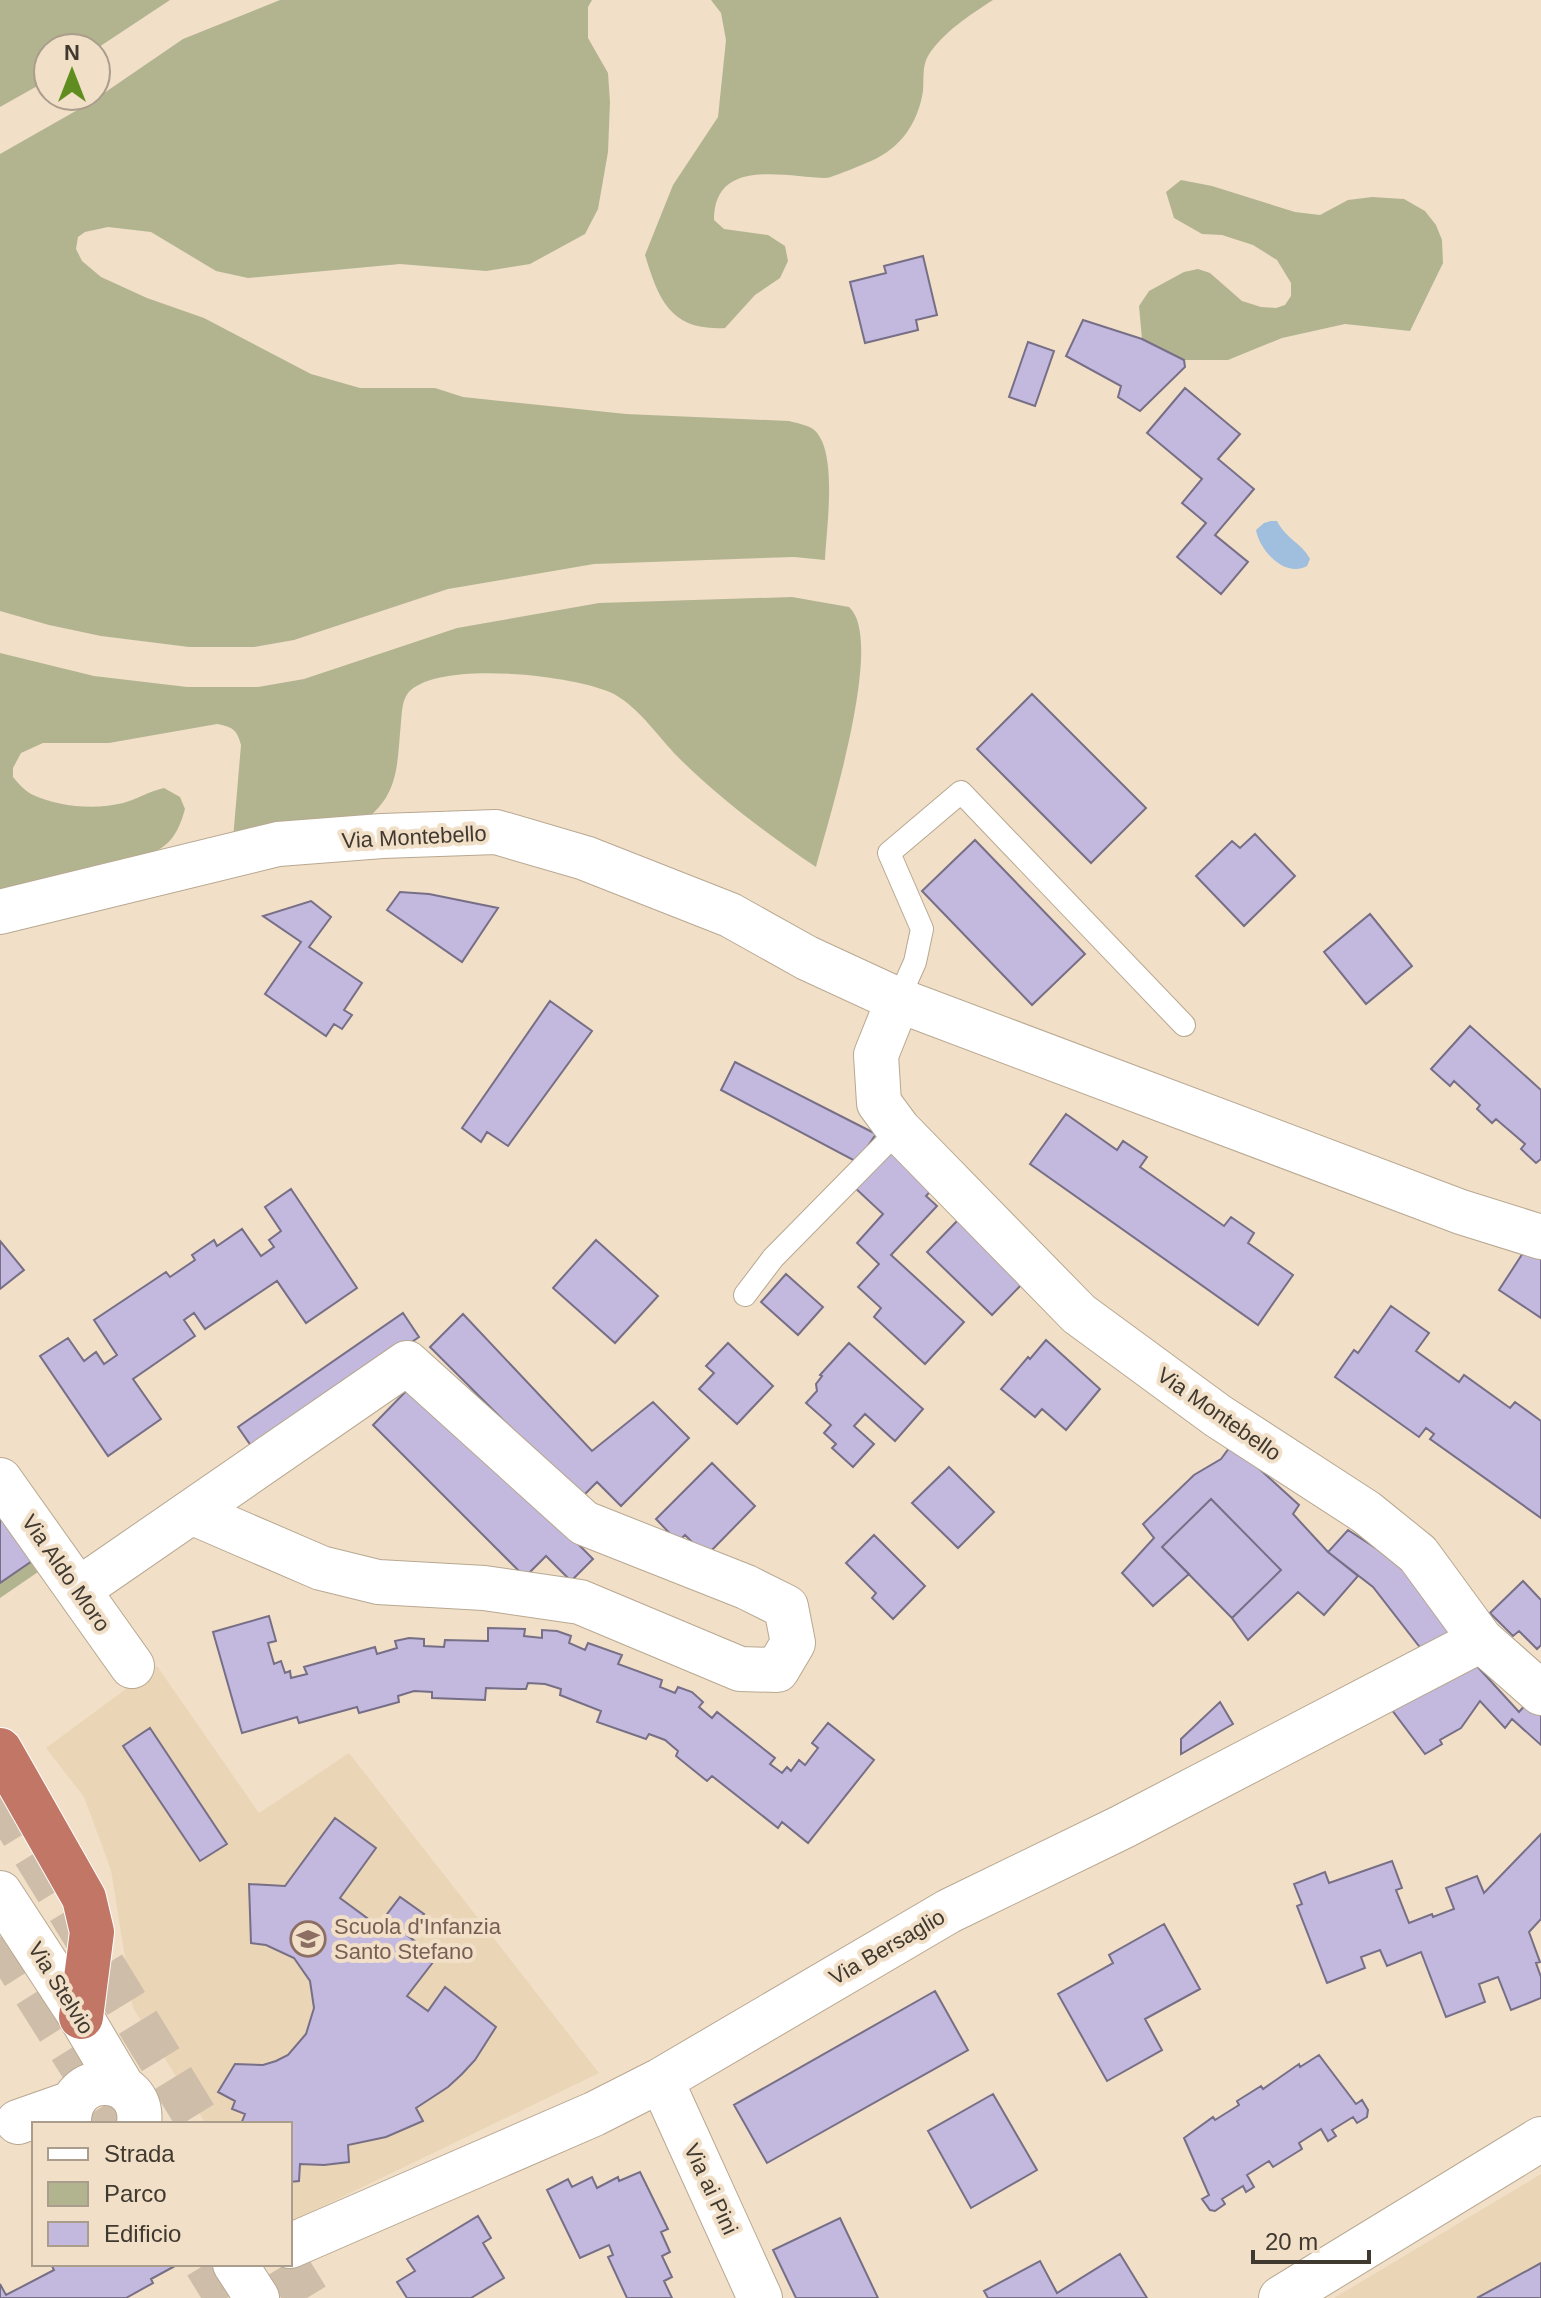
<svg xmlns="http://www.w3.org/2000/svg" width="1541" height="2298" font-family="Helvetica,sans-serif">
  <rect width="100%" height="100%" fill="#f1dfc8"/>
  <!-- built -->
  <path fill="#ebd5b7" d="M157,1666L259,1813L349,1753L599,2073L290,2222V2124H206L133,2008L111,1870L84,1797L46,1748Z
    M1541,2174V2298H1334Z"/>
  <!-- green -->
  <path fill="#b2b490" d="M0,0H170L96,49L48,48V80L0,107Z
    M280,0H592L588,7V38L608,73L610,102L608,152L598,209L585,234L530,264L486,271L400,264L248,278L216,271L151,232L108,227L85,232L78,237L76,249L82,261L101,277L147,298L204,318L311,374L360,388H435L463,397L626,414L789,421C796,423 807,425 813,429C839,449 826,530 825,560L794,557L594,564L448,589L294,640L254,647H189L101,636L49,625L0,611V154L88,104L183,39Z
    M711,0H993C970,15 943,32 928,56C922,66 924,80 923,91C918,123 901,148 871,161C864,164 831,178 826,178C785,177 714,157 714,220L724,229L768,235L785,246L788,261L780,278L755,295L725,328C671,331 659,301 645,255L673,185L718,117L726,40L721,13Z
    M1181,180L1212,186L1295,212L1320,215L1348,200L1372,197L1404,199L1425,211L1436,225L1442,240L1443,263L1410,331L1345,324L1282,338L1228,360H1184L1142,339L1139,306L1149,291L1184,272L1198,269L1210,273L1242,301L1261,307L1276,308L1285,305L1291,296V283L1277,260L1253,245L1222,235L1202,234L1174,218L1166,192Z
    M792,597L849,607C886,639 828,821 816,867C769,835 724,802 683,762C659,739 642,710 614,694C577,675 436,659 408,693C402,701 402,712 401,722C397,762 400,794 365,820C354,828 253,836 233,839L241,745C237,729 232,727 217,724L109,743H43L21,753L13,768V777C18,783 24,790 31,794C58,807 95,810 123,803C136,800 149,791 164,788L180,797L185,809C181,823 176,837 164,846C132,871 43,886 0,897V653L94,676L187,687H258L304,679L457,628L599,603Z
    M32,1561L38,1572L0,1598V1583Z"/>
  <!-- water -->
  <path fill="#a0bedd" d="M1271,521H1277C1287,540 1302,543 1310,559L1307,566C1286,578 1260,552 1256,530L1264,523Z"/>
  <!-- building -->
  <path fill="#c3b8de" stroke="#766f86" stroke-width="2" d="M923,256L937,315L916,320L918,330L865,343L850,282L886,273L884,266Z
    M1083,320L1142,339L1184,360L1185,367L1140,411L1118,397L1121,386L1066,356Z
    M1028,342L1054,351L1035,406L1009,397Z
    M1185,388L1240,434L1218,459L1254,489L1215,535L1248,562L1221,594L1177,557L1206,523L1182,503L1202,479L1147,433Z
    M1032,694L1146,808L1091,863L977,749Z
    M1255,834L1295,876L1244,926L1196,876L1232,841L1240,848Z
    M975,840L1085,954L1032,1005L922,891Z
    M400,892L429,894L498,908L462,962L387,910Z
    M311,901L331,917L309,947L362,983L344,1010L352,1015L342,1029L334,1024L326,1036L265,994L301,942L263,916Z
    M1370,914L1412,966L1366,1004L1324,952Z
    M550,1001L592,1031L508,1146L487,1132L481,1142L462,1128Z
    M1470,1026L1541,1090V1159L1536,1163L1521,1149L1525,1144L1496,1119L1492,1123L1477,1109L1480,1105L1454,1081L1450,1086L1431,1069Z
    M735,1062L876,1134L857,1162L721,1090Z
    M1066,1114L1117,1150L1123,1141L1147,1157L1140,1167L1224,1226L1231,1217L1254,1233L1248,1243L1293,1275L1258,1325L1030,1164Z
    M892,1143L937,1184L926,1196L937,1206L891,1255L964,1322L925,1364L874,1317L881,1308L858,1287L879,1264L857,1243L883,1214L853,1186Z
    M291,1189L357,1288L306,1323L277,1281L205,1329L194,1313L184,1320L195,1336L133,1379L161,1419L108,1456L40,1356L68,1338L84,1361L96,1352L104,1364L117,1355L94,1320L166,1272L170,1277L195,1260L192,1255L214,1240L217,1246L242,1229L261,1256L274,1247L269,1240L281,1231L265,1207Z
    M958,1220L1023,1283L992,1315L927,1252Z
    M1532,1239L1541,1245V1318L1499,1290Z
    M596,1240L658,1296L615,1343L553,1288Z
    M0,1241L24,1270L0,1289Z
    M786,1274L823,1307L798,1335L761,1302Z
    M1391,1306L1429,1333L1416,1351L1459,1382L1464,1375L1510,1408L1515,1402L1541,1421V1518L1430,1439L1434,1434L1426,1428L1419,1437L1335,1377L1354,1350L1358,1353Z
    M403,1313L419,1337L254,1450L238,1427Z
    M463,1314L592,1451L653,1402L689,1438L621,1506L597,1482L581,1498L430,1347Z
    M1046,1340L1100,1389L1066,1430L1042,1409L1035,1417L1001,1389L1028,1357L1030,1359Z
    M728,1343L773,1386L737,1424L699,1389L714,1373L706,1366Z
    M849,1343L923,1409L895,1441L865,1414L854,1426L874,1444L853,1467L832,1448L836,1444L824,1433L831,1425L806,1403L817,1391L816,1384L822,1376L820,1375Z
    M416,1381L593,1559L571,1581L546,1556L525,1577L373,1425Z
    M1232,1444L1299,1505L1293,1514L1328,1552L1358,1576L1324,1615L1298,1592L1248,1640L1232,1618L1281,1570L1211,1499L1162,1547L1189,1574L1153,1606L1122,1573L1154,1538L1143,1524L1194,1475L1221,1459Z
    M712,1463L755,1506L706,1556L685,1535L678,1542L656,1519Z
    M949,1467L994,1512L958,1548L912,1503Z
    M1211,1499L1281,1570L1232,1618L1162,1547Z
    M0,1515L32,1561L0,1583Z
    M1348,1530L1391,1558L1440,1603L1456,1631L1422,1650L1373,1587L1328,1552Z
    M874,1535L925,1586L893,1619L872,1598L876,1593L846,1563Z
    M1523,1581L1541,1600V1645L1537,1649L1519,1631L1513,1636L1490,1613Z
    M269,1616L276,1641L268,1643L274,1664L281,1661L285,1673L290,1671L291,1678L307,1674L304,1667L375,1647L377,1654L397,1648L395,1641L409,1638L424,1639V1646L444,1647L445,1640L488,1641V1628L525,1629L524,1636L542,1638V1630L557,1631L571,1636L569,1643L585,1650L588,1643L622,1655L618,1664L662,1680L660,1687L675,1693L678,1687L692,1692L703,1702L699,1707L712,1718L717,1712L775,1758L770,1764L782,1773L787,1767L791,1771L799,1760L805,1765L818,1748L812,1743L828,1723L874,1760L808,1843L782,1822L778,1828L712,1776L707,1781L676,1756L678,1751L665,1740L649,1734L646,1739L597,1722L601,1711L560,1695L561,1689L545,1684L528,1683L526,1689H520L486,1688L485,1700L432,1698V1692L414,1691L398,1696L399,1702L359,1713L357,1707L299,1723L297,1717L242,1733L213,1632Z
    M1475,1664L1519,1712L1535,1694L1541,1699V1745L1512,1719L1505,1728L1480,1701L1461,1728L1440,1740L1442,1744L1425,1754L1392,1710Z
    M1220,1702L1233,1724L1181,1754V1739Z
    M150,1728L227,1844L200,1861L123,1746Z
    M335,1818L376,1848L340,1898L378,1926L400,1897L424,1914L408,1936L437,1957L407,1996L428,2011L445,1987L496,2027L475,2060L462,2074L448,2087L416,2108L423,2121L386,2137L348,2145L349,2162L324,2165L300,2164L299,2181L290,2182V2124H241L245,2114L232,2109L235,2101L218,2092L235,2064L263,2065L276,2061L288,2055L306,2034L314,2008L310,1981L294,1958L266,1945L251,1943L249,1884L285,1886Z
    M1541,1834V1919L1529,1932L1540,1962L1536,1963L1541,1977V1998L1511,2010L1498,1977L1479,1984L1485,2002L1446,2017L1421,1952L1387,1966L1380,1950L1361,1957L1365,1968L1327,1983L1297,1906L1302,1904L1294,1884L1325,1872L1329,1883L1392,1861L1402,1888L1396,1890L1409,1923L1432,1914L1433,1917L1454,1909L1446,1888L1477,1876L1484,1893Z
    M1164,1924L1200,1989L1145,2019L1162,2050L1107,2081L1058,1994L1113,1963L1109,1955Z
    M935,1991L968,2050L767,2163L734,2105Z
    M1319,2055L1356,2104L1362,2100L1368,2110L1367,2117L1357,2123L1353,2117L1332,2130L1336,2136L1328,2141L1321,2129L1299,2143L1302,2149L1273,2167L1269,2161L1247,2175L1254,2187L1246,2192L1243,2186L1222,2199L1225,2204L1215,2211L1210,2210L1202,2199L1209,2195L1184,2138L1213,2117L1215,2120L1239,2105L1237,2101L1261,2086L1263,2089L1299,2064L1300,2067Z
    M993,2094L1037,2170L971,2208L928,2131Z
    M640,2172L668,2229L661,2232L670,2252L662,2256L672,2277L664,2281L672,2298H627L608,2257L613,2255L609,2245L580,2258L547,2190L568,2179L572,2187L592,2177L597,2188L618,2177L619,2181Z
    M478,2216L491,2238L483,2243L504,2278L471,2298H407L397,2282L415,2271L407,2259Z
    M840,2218L878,2298H796L773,2250Z
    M1120,2254L1147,2298H988L984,2291L1040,2261L1057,2293Z
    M1541,2263V2298H1477Z
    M51,2264H174L175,2266L151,2279L153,2283L126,2298H0V2284L6,2295L54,2270Z"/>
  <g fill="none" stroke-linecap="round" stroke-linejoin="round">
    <!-- highway-tunnel -->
    <path stroke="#cebea9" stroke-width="44" stroke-dasharray="44 22" stroke-linecap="butt" d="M0,1797L200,2124
      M0,1937L118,2124
      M206,2264L227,2298
      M286,2264L307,2298"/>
    <defs>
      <path id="lane" d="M898,1000L915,962L922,929L889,853L961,792L1184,1025
        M745,1295L773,1258L899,1130"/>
      <path id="street" d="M0,912L278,844L382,836L496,832L585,858L730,915L807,958L898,1000L1461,1212L1541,1237
        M898,1000L876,1055L879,1103L899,1130L1079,1314L1218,1416L1366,1512L1418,1554L1481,1640L1541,1693
        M0,1480L132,1666
        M78,1590L407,1363L584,1523L746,1587L786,1607L793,1643L777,1670L740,1669L580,1602L484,1588L378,1582L321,1568L191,1512
        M0,1893L81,2017L123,2088
        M661,2080L760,2298
        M18,2122L72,2103
        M69,2124C67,2067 146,2072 139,2124
        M290,2246L594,2114L661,2080L949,1911L1122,1827L1481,1640
        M235,2264L257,2298
        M1281,2298L1541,2139"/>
      <path id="highway" d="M0,1750L84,1898L92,1932L81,2017"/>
    </defs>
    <!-- lane casing -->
    <use href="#lane" stroke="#b8a891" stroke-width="24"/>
    <!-- street casing -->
    <use href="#street" stroke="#b8a891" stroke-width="46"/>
    <!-- highway casing -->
    <use href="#highway" stroke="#fff" stroke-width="46"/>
    <!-- lane -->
    <use href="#lane" stroke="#fff" stroke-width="22"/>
    <!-- street -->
    <use href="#street" stroke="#fff" stroke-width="44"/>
    <!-- highway -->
    <use href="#highway" stroke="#c27665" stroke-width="44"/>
  </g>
  <!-- icons -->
  <defs>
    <symbol id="school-ring" viewBox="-11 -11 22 22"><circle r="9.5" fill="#f1dfc8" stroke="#8d6e63" stroke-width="1.5"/><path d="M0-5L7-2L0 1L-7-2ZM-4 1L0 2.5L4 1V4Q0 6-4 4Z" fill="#8d6e63"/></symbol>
  </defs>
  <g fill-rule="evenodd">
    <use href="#school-ring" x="288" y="1919" width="40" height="40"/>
  </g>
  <g text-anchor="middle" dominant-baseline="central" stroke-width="8" stroke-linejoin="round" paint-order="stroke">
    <!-- street labels -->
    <g font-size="22" fill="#40392f" stroke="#f1dfc8">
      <text transform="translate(414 837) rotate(-3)">Via Montebello</text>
      <text transform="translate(1219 1414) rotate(35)">Via Montebello</text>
      <text transform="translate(66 1573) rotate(55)">Via Aldo Moro</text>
      <text transform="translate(887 1947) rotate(-30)">Via Bersaglio</text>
      <text transform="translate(61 1988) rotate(58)">Via Stelvio</text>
      <text transform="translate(711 2189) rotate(65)">Via ai Pini</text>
    </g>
    <!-- education labels -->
    <g font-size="22" fill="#785e54" stroke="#f1dfc8" text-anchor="start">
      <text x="334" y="1926">Scuola d'Infanzia<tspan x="334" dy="25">Santo Stefano</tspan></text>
    </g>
  </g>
  <!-- legend -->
  <rect x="32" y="2122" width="260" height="144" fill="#f1dfc8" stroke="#aa9d8b" stroke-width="2"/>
  <rect x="48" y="2148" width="40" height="12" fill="#ffffff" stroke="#aa9d8b" stroke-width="2"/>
  <text x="104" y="2162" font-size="24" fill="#40392f">Strada</text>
  <rect x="48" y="2182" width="40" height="24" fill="#b2b490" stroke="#aa9d8b" stroke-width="2"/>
  <text x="104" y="2202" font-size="24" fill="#40392f">Parco</text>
  <rect x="48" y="2222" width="40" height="24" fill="#c3b8de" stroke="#aa9d8b" stroke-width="2"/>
  <text x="104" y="2242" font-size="24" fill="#40392f">Edificio</text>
  <!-- north arrow -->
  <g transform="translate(72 72)"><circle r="38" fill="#f1dfc8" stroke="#aa9d8b" stroke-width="2"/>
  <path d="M0-6L14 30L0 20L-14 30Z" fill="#608d1f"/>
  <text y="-12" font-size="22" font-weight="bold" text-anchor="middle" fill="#40392f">N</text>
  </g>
  <!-- scale -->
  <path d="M1253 2250v12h116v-12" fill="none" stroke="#40392f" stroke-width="4"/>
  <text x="1265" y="2250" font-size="24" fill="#40392f" stroke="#f1dfc8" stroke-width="6" paint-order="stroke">20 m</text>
</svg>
